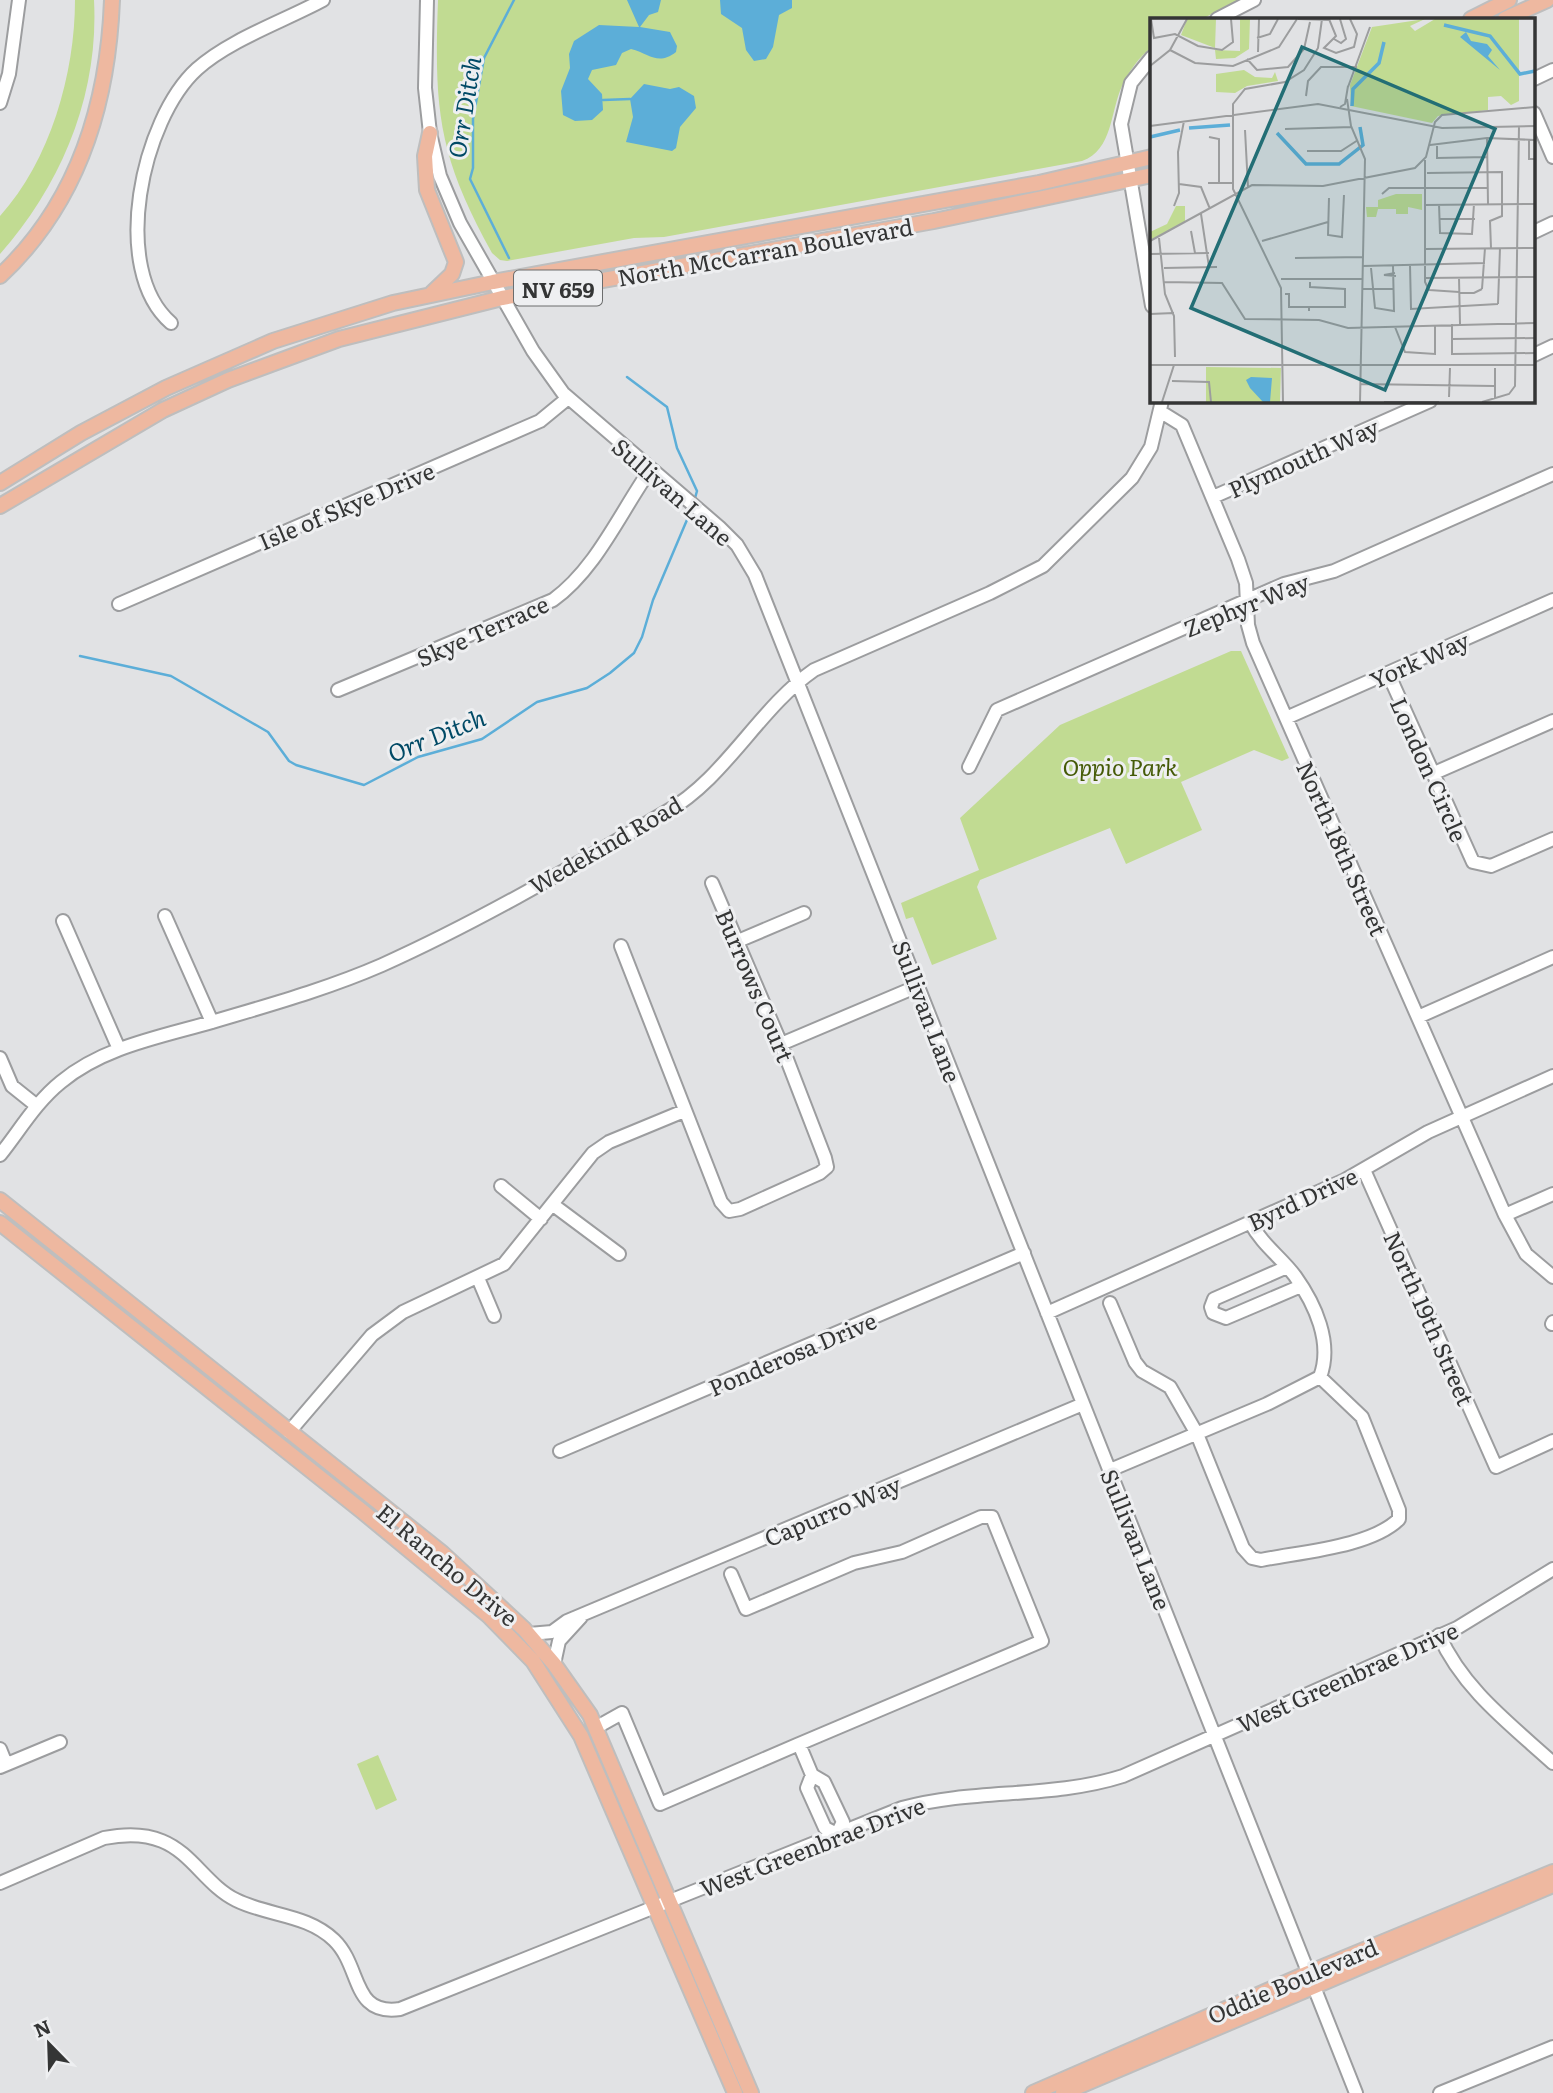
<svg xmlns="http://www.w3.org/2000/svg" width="1553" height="2093" font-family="Literata,serif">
  <rect width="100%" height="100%" fill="#e1e2e4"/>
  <!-- green -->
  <path fill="#c1db92" d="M75,0H94C99,94 62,184 0,254V216C50,161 75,74 75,0Z
    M438,0H1239L1202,19H1152V47C1139,57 1129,71 1122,86C1110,112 1113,150 1082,161L664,237L634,238L507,261L500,260L492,253C438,155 434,110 438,0Z
    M1231,651H1241L1289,758L1282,761L1254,750L1181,782L1202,830L1126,864L1110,828L980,880L977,887L997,939L932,965L913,917L906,919L901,903L979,870L960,818L1060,725Z
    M378,1755L397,1800L376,1810L357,1764Z"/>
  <!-- water -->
  <path fill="#5caed8" d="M627,0H661L658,12L649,15L640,27L670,32L677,46L676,52C658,66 650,54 631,49L622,53L616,65L592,70L588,79L602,94L603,110L592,120L575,121L563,115L561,91L570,68L569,54L574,41L599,25L639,27Z
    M720,0H792V8L779,15L773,47L766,59L754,61L746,50L742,28L721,14Z
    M644,84L670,89L679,87L694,96L696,108L680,127L676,148L672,151L626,142L633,117L630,99Z"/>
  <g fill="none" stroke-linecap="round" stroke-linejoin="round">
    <!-- stream -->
    <path stroke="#5caed8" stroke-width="2.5" d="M603,100L630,99
      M509,258L470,179L473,168V119L484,58L514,0
      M627,377L667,407L677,448L697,491L695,498
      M80,656L171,676L268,732L289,761L296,765L364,785L418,757L482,739L537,702L587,688L610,673L634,653L642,637L653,600L692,508"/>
    <defs>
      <path id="minor" d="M427,0L425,88L430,133L440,176L460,223L533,351L563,393L719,527L737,545L755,575L1356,2093
        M1217,19L1254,0
        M1152,57L1131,83L1121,124L1152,306
        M1534,79L1553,70
        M0,103L9,74L19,0
        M1534,113L1553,157
        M1534,232L1553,223
        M171,323C109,269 142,119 197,69C229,40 284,21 323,0
        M1534,355L1553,346
        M1161,412L1182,425L1238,559L1246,583L1248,625L1253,643L1505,1215L1526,1254L1553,1277
        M1213,497L1430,401
        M119,604L540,421L568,398
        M1388,673L1473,862L1491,866L1553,839
        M338,690L553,600C596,569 620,513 650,470
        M1286,718L1553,600
        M969,767L997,710L1284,584L1334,571L1553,474
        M1432,774L1553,721
        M165,916L212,1022
        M63,921L119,1049
        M738,941L804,913
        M621,946L721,1202L729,1211L740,1209L820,1173L827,1167L825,1158L781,1044L712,883
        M1418,1017L1553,957
        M781,1044L918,986
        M0,1058L12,1086L37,1106
        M0,1155C20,1130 36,1102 61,1082C103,1047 160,1037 212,1022C269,1005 327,989 382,965C480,921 573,866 666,812C726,778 758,709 814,670L990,593L1043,566L1132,478L1151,447L1162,401
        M1364,1170L1496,1467L1553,1441
        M501,1186L541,1219
        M552,1204L619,1254
        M1505,1215L1553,1194
        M1287,1267L1214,1299L1211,1307L1213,1313L1226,1318L1301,1286
        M478,1278L494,1316
        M1110,1303L1135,1362L1142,1371L1170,1387L1197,1434L1243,1548L1252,1558L1261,1560C1300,1552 1371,1547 1399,1519V1510L1362,1417L1320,1377
        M1047,1313L1345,1180L1428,1132L1553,1076
        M1552,1324L1553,1322
        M289,1432L372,1335L403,1312L504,1264L593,1153L609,1142L684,1111
        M560,1451L1024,1253
        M1110,1470L1267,1404L1320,1377C1333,1343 1315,1304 1295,1276C1280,1256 1263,1246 1250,1222
        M731,1574L746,1609L854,1563L902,1552L981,1517H992L1042,1641L799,1744
        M529,1634L552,1632L567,1621L1083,1404
        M1439,1635C1463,1689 1510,1724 1553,1763
        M554,1664L559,1641L581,1617
        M597,1727L622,1713L660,1804L799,1744L812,1775L824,1782L843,1822L837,1834L825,1828L807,1788L812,1775
        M0,1749L6,1764
        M0,1767L60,1742
        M0,1883L104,1838C124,1834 143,1833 162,1841C192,1853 207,1886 236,1900C268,1916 307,1914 334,1940C362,1967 351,2016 400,2009L902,1808C975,1788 1051,1799 1123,1776L1457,1628L1553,1569
        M1440,2093L1553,2047"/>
      <path id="major" d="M1471,19L1509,0
        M1505,19L1547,0
        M430,133L425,156L427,190L456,262L452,274L432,293
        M0,276C78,203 108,105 112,0
        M0,483L81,433L166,388L273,341L393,303L493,282L1039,183L1152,157
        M0,506L163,410L228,380L339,339L502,298L934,221L1152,175
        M0,1200L442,1553L524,1629L554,1664L590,1715L751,2093
        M0,1223L362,1511L488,1615L533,1661L581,1736L735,2093
        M1033,2093L1306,1974L1553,1872
        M1063,2093L1553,1885"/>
    </defs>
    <!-- minor casing -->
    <use href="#minor" stroke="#9c9d9f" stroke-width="16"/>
    <!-- major casing -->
    <use href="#major" stroke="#bebebe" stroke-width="18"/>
    <!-- minor -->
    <use href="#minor" stroke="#fff" stroke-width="12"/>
    <!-- major -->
    <use href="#major" stroke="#eeb8a0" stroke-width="14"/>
  </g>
  <g text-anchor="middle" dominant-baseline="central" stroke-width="6" stroke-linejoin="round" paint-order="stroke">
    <!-- shield labels -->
    <rect fill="#eeeff1" stroke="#6c6d6d" stroke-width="2" x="514" y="270.5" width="88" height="35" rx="5"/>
    <g font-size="21" font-weight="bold" fill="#343535">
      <text x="558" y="288">NV 659</text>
    </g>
    <!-- street labels -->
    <g font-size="23" fill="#343535" stroke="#eeeff1">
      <text transform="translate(765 251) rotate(-10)">North McCarran Boulevard</text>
      <text transform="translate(1303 457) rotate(-24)">Plymouth Way</text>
      <text transform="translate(673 491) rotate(41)">Sullivan Lane</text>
      <text transform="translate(346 505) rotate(-23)">Isle of Skye Drive</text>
      <text transform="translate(1246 604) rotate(-22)">Zephyr Way</text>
      <text transform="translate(482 630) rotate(-24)">Skye Terrace</text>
      <text transform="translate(1419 659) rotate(-24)">York Way</text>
      <text transform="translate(1430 769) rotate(66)">London Circle</text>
      <text transform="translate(605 844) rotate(-30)">Wedekind Road</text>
      <text transform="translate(1343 848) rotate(66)">North 18th Street</text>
      <text transform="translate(756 985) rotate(67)">Burrows Court</text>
      <text transform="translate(928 1011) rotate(69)">Sullivan Lane</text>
      <text transform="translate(1302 1198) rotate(-25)">Byrd Drive</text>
      <text transform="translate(1430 1318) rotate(66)">North 19th Street</text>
      <text transform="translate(792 1353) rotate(-23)">Ponderosa Drive</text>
      <text transform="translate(832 1510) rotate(-23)">Capurro Way</text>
      <text transform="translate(1137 1539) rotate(68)">Sullivan Lane</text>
      <text transform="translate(448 1564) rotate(40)">El Rancho Drive</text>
      <text transform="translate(1347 1676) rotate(-24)">West Greenbrae Drive</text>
      <text transform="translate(812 1846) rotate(-21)">West Greenbrae Drive</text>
      <text transform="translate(1292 1980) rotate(-23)">Oddie Boulevard</text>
    </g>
    <!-- park labels -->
    <g font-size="23" font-style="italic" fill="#455b07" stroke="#eeeff1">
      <text x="1120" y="766">Oppio Park</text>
    </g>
    <!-- water labels -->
    <g font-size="24" font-style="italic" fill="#014a66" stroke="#eeeff1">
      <text transform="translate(463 107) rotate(-81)">Orr Ditch</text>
      <text transform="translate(436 734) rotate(-22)">Orr Ditch</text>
    </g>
  </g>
  <!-- overview -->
  <g transform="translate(1150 18)">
    <rect width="385" height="385" fill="#e1e2e4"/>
    <path d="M37,1H66L65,30L31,17ZM90,1H100L99,31L85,40L66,41L65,32L90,33ZM275,1L260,8L265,13L285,1H369V83L361,87L351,78L338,79V92L288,98L282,105L201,88L200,67L222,9ZM94,52L105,59L122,60L125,54L128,63L97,68L85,75L66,74V56ZM246,176H272V192L258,189V196H246V191H228L226,199H217L216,189H228V182ZM26,188H35V204L0,222V214L17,206ZM56,349L131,350L130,384H56Z" fill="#c1db92"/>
    <path d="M316,14L321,23L337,26L342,32L338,38L350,52L310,19ZM101,359L122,360L120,384H113L100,370L96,362Z" fill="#5caed8"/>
    <path fill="none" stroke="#5caed8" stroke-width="3.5" d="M294,7L340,18L370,56L385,53M202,88L203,71L229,45L234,24M39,110L80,107M127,115L156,146H189L213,127L210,109M0,119L30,112"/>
    <path fill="none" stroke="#9c9d9e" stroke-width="2" d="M1,1L4,20L25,16L48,28L72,32L83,24L81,1M148,1L180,2M179,1L186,18L174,30L186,35L204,29L207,16L200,1M107,20L120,16L128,1M184,21L191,25L196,21L190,1M20,32L45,45L83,48L129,29L147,1M108,34L109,1M97,41L107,52L138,49L154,31L160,4M0,48L20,32L37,1M198,69L220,9M156,78L158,63L171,49H207M197,81L201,108L215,141L210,384M190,89L195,86L198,68M0,108L168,86L292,110L385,108M135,111L202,109M95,112L98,169M59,119L69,121V165M337,120L338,186M379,122V141H385M287,126V140L337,139M280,127L337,120L385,122M157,133H191L208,122M275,142V264L279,272M277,155L352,154V198L340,203L341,230M58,165H82M29,166L51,169L60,191M232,176L239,170H338M179,180L178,217L192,219L194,177M289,186L290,215L322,216L324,186M274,187L385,186M24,188L29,175L28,134L34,103M51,196L59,249M289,201H325M41,213L45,235M9,220L15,276L24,298L25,339M0,223L102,167L173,168L265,150L276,139L285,104L292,97L385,89M112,223L178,204M275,231L385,230M0,236L59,235M145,240L213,239M260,247L261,291L348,286M213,248L335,245M14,250L67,249M221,250L225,290L244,293L243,248M245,255L234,257L246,258M275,260L385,259M309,260L310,306M131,261H212M14,264L72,265L95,301L169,302L198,310L385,305M212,271H243M332,271L335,230M279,272L324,275L332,271M135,276H139V289H159V293M348,286L350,230M159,289H195V271L160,269V264M0,296L24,295M302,306V336L385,335M245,309L255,334L285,336V307M302,321L385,320M0,347H385M345,350V380M22,363L59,364L61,384M210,366L344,368M299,379L300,350M12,384L24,347M133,384L131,270L83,171V86L95,71L135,64L154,52L168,30L172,1M234,384H289M332,384L359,376L365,368L369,108"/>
    <path fill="#236e75" fill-opacity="0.15" stroke="#236e75" stroke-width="3.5" d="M152,29L345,111L235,372L41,290Z"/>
    <rect width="385" height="385" fill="none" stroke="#343535" stroke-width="3.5"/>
  </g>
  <!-- north arrow -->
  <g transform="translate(49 2044) rotate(337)" stroke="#eeeff1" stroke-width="5" paint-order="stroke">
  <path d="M0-5L12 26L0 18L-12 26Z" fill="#343535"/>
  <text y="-10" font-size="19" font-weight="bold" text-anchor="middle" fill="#343535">N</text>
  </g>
</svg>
